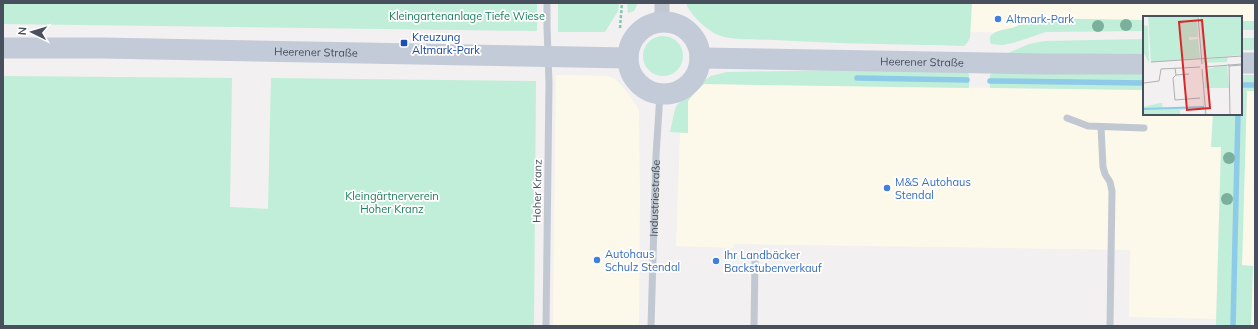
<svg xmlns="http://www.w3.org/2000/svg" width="1258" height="329" font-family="Mulish,sans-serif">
  <rect width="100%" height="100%" fill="#f2f0f0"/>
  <!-- commercial -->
  <path fill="#fcf9ea" d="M968,3H1255V21H1241V17H1144V20L1028,33L967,32Z
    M556,75L608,76L615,79L622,86L635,103L639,110L640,195L639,326H553Z
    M704,84L1144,90V114H1213L1211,147H1221L1216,319L1129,317L1130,250L734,244L733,248L676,246L680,133H688V101L696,91Z
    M1247,91H1255V326H1251L1253,267L1242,266Z"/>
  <!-- green -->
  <path fill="#c0eed8" d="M3,3H537V31L3,24Z
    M558,3H619L618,11L605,32H558Z
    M627,3H638L634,11L628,13Z
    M686,3H972L970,38L967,43L964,46C901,44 838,44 775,40C758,39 733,41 718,35C708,31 689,14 686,3Z
    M1029,18L1144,20V31L1046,32L1013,43L1003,45L991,44C985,30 1006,30 1015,27C1020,25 1024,21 1029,18Z
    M1241,21H1255V30H1241Z
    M643 56a20 20 0 1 1 40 0a20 20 0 1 1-40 0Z
    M1241,38H1255V50H1241Z
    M1144,39V53L1004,55L1029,44L1045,41Z
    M839,70L966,71L969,74V88L704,84L696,91L688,101V133L670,132L675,109L677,105L705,80L711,76L727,72Z
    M993,72L1144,74V90L990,88V75Z
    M1241,75H1255V91H1247L1242,265L1253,266L1251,326H1216L1221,147H1211L1213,114H1241Z
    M3,76L232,78L230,207L268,209L271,78L536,81L534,326H3Z"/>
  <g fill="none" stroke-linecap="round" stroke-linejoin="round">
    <!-- stream -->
    <path stroke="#8ecbe9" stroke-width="5.5" d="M857,78L967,80
      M990,81L1144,83
      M1241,85H1255
      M1233,326L1238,114"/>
    <!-- path -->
    <path stroke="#79cbad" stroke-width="2.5" stroke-dasharray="3 2" stroke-linecap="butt" d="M620,28L622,3"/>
    <!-- service -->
    <g stroke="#c1c8d1" stroke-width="7">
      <path d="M1067,118L1088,126L1144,128"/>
      <path d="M1101,127L1103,167L1105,174L1110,182L1112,191L1110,326"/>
      <path d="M546,326L549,83L547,27V3"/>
      <path id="s1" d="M651,326L656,155L660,94"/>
      <path d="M754,326L755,260"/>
    </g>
    <!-- minor -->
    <path stroke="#c1c8d1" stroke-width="15" d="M662,3V22"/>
    <!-- secondary -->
    <g stroke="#c3cad8" stroke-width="21">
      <circle cx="664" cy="58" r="36"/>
      <path id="s2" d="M3,48H102L628,58"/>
      <path id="s3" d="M700,58L1045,64H1144"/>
      <path d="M1241,63H1255"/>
    </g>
  </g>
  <!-- trees -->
  <g fill="#7bb19c">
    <circle cx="1126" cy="25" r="6"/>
    <circle cx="1098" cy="26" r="6"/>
    <circle cx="1229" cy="158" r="6"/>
    <circle cx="1227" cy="199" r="6"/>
  </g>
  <!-- markers -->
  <g fill="#3f7fe0" stroke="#fff" stroke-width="1.5">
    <circle cx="998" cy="19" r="4"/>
    <circle cx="887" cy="188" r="4"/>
    <circle cx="597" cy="260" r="4"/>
    <circle cx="716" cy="261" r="4"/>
  </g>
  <rect fill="#1a4fb4" stroke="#fff" stroke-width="1.5" x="400" y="39" width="8" height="8" rx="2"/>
  <g text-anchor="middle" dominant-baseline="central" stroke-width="3.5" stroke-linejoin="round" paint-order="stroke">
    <!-- park labels -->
    <g font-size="11" fill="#1a7d58" stroke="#fff">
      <text x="467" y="16">Kleingartenanlage Tiefe Wiese</text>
      <text x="392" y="196">Kleingärtnerverein<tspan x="392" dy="13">Hoher Kranz</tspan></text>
    </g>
    <!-- shop labels -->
    <g font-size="11" fill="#366cbe" stroke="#fff" text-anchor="start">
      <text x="1006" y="19">Altmark-Park</text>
      <text x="895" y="182">M&amp;S Autohaus<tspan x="895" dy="13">Stendal</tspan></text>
      <text x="605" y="254">Autohaus<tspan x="605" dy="13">Schulz Stendal</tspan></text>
      <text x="724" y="255">Ihr Landbäcker<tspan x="724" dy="13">Backstubenverkauf</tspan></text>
    </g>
    <!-- transit labels -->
    <g font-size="11" fill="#164399" stroke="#fff" text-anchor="start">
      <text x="412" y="37">Kreuzung<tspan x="412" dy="13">Altmark-Park</tspan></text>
    </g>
    <!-- street labels -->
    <g font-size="11" fill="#48505d" stroke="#fff">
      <text stroke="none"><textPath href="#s2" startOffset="313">Heerener Straße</textPath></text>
      <text stroke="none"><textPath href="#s3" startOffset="222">Heerener Straße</textPath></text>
      <text transform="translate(537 191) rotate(-89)">Hoher Kranz</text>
      <text stroke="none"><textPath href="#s1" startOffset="128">Industriestraße</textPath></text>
    </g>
  </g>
  <!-- overview -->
  <g transform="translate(1143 16)">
    <rect width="99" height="99" fill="#f2f0f0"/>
    <path d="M5,0H54L55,21H46V24L55,23L57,42L8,46ZM57,0H99V39L60,42ZM0,9L5,10L6,47L0,35ZM85,41L84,46L61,47L60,43ZM84,49L86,72H62V53ZM59,74L62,99L60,92L37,94V99H0V91L17,87H19L20,93L60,90Z" fill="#c0eed8"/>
    <path fill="none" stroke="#8ecbe9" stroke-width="2" d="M0,93L61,91"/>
    <path fill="none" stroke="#aeb0b5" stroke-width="1" d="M55,0L59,48M8,46L99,40M86,48L87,99M86,50L99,49M62,51L99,48M32,52L33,59L46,58M59,53L63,99M33,59L30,62L32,84L57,82M1,67L16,65L18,53L57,51"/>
    <path fill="#d62828" fill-opacity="0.15" stroke="#d62828" stroke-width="2" d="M59,4L67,92L44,94L36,6Z"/>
    <rect width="99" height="99" fill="none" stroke="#48505d" stroke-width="2"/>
  </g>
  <!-- border -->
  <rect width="1258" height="329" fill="none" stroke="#48505d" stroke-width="8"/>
  <!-- north arrow -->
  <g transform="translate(32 32) rotate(275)" stroke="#ffffff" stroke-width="3" paint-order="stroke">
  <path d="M0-3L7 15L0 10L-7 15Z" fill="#48505d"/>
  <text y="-6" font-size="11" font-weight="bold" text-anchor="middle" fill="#48505d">N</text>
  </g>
</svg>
